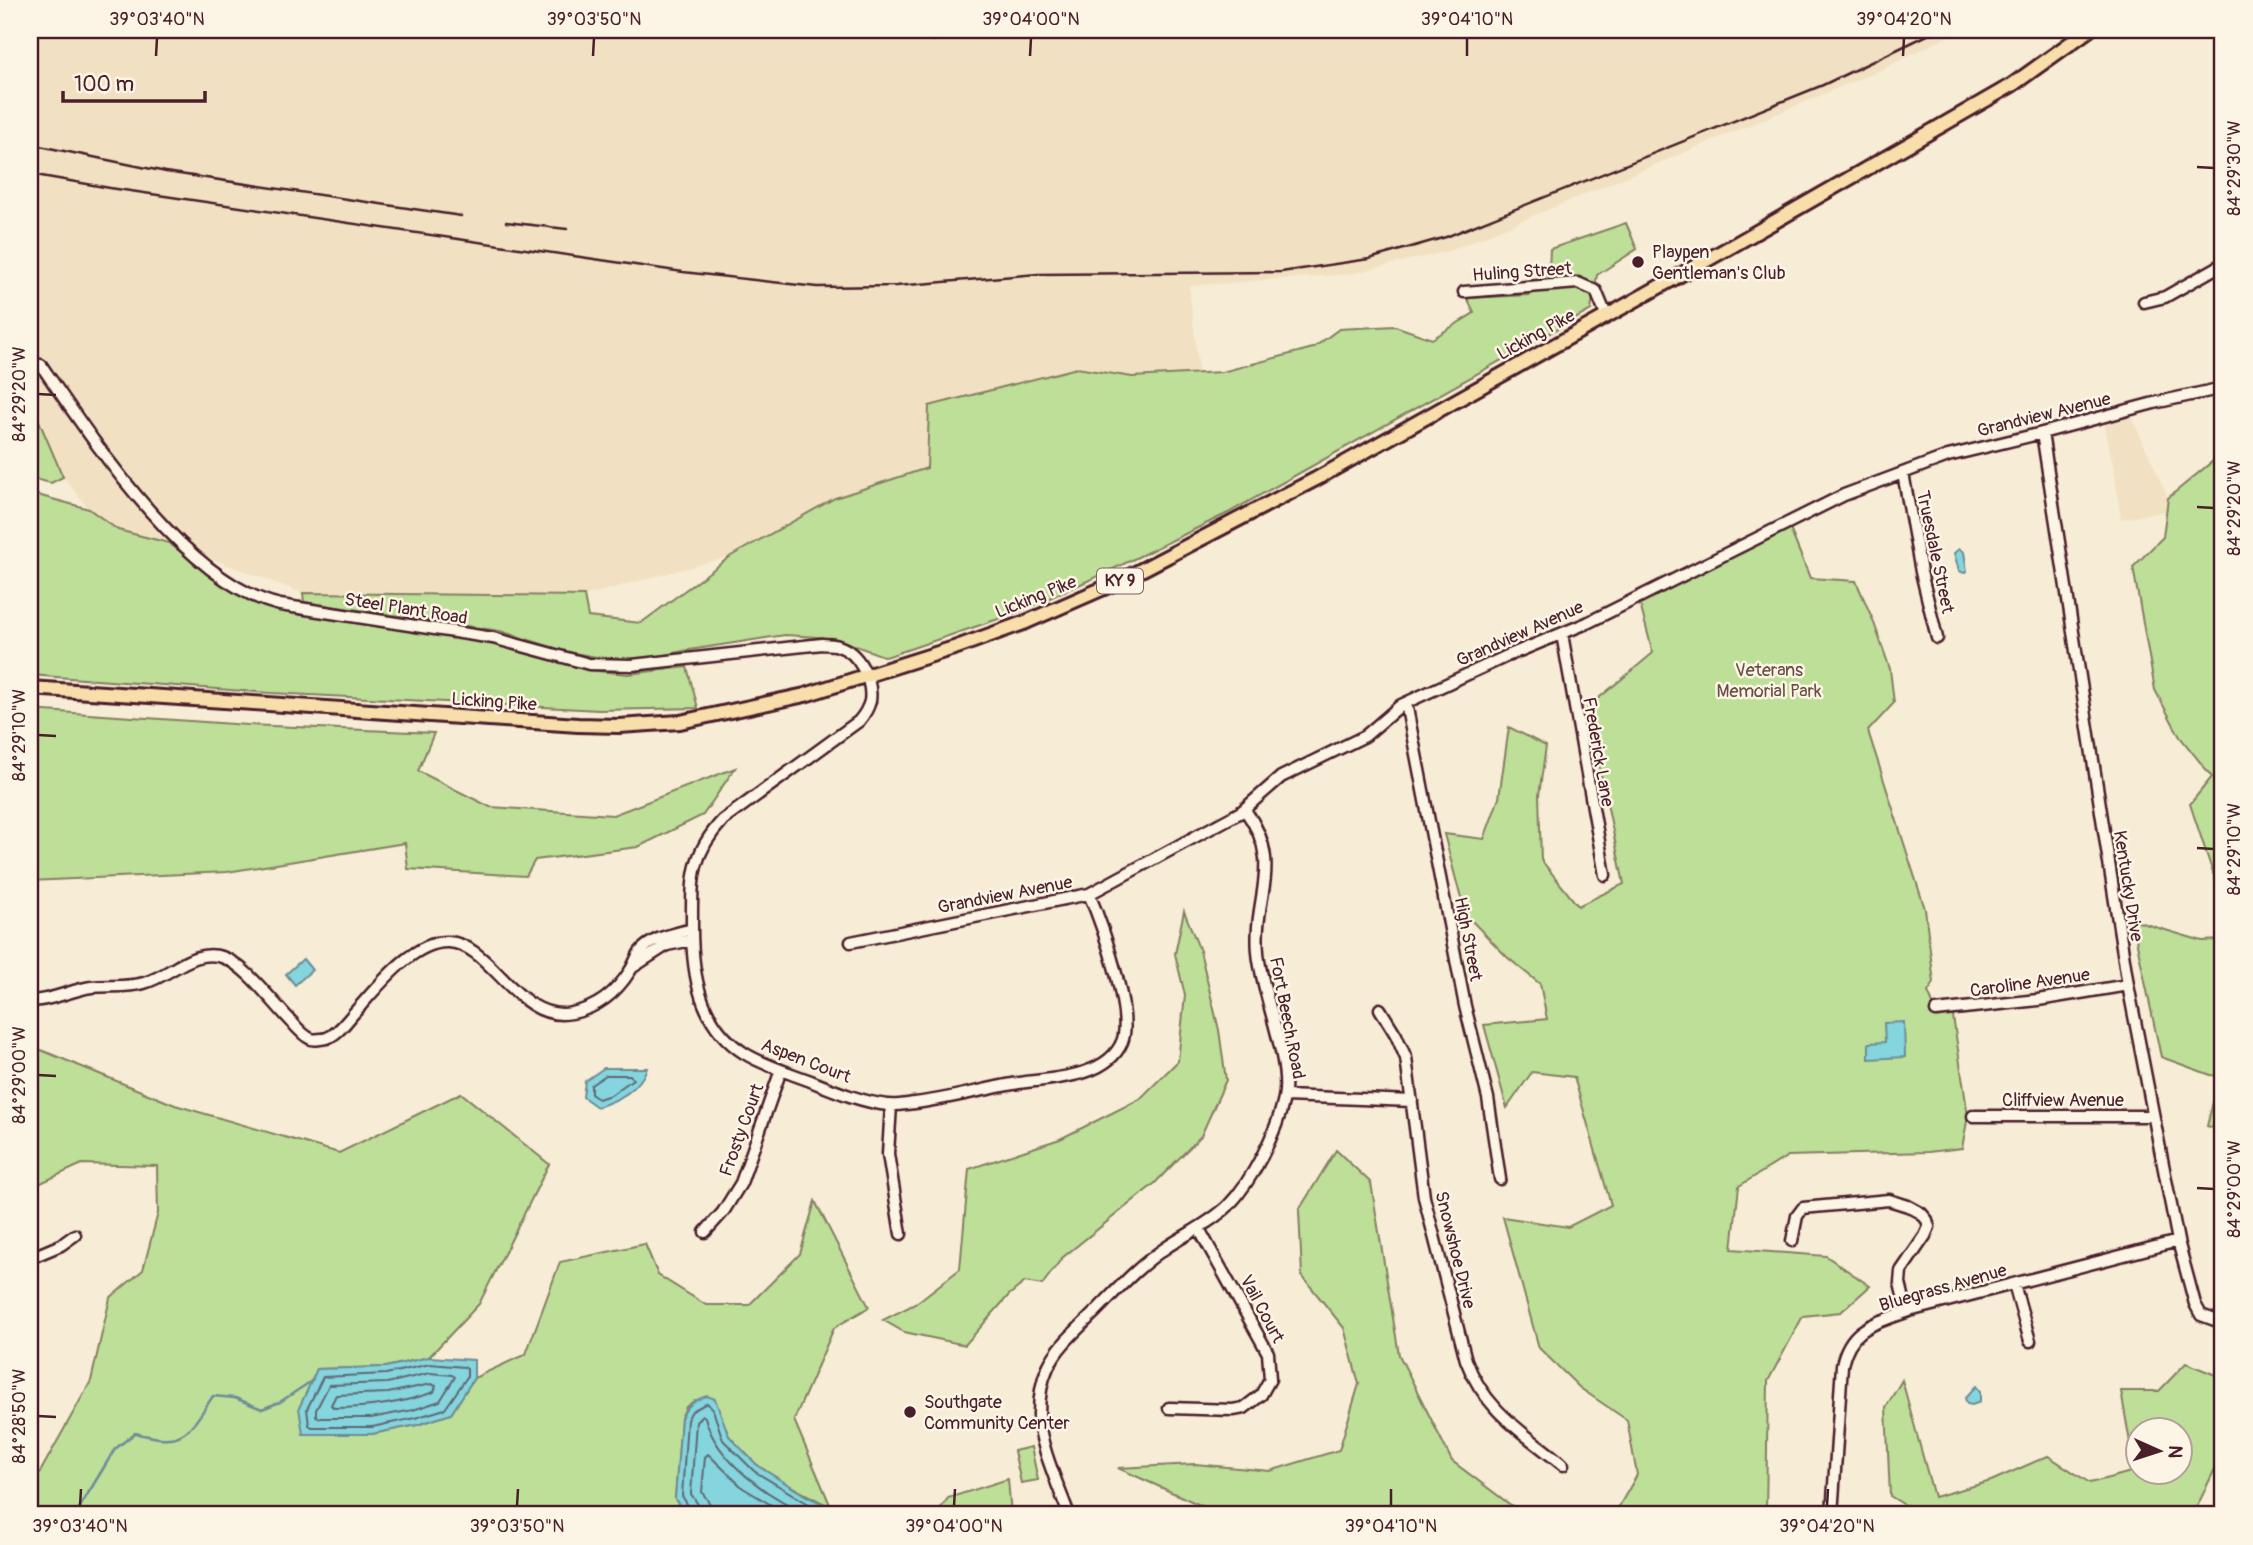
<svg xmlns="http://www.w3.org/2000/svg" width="2253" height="1545" font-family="Pangolin,sans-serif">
  <rect width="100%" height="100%" fill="#f7ecd5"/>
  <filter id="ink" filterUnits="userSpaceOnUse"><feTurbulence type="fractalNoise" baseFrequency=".0143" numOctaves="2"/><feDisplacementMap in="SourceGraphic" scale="14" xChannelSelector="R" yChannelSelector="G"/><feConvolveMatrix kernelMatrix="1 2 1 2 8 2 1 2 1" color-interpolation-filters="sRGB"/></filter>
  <g filter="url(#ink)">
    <!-- built -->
    <path fill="#f1e1c2" d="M30,30H1960L1881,70L1449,251L1350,274L1189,286L1199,373L1132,377L1077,368L927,468L835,498L731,556L584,596L303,593L169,543L118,530L89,509L63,477L30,400Z
      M2129,410L2168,498L2166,511L2121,519L2114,469L2103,417Z"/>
    <!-- green -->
    <path fill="#bddf98" stroke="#847f62" stroke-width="2" fill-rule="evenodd" d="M1626,223L1637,249L1597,275L1591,310L1228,513L1103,574L1016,613L886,657L834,638L785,635L683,651L631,663L568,652L500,631L304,602L303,593L584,596L588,617L641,623L731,556L835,498L927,468L929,406L1077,368L1132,377L1222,372L1313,348L1339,329L1395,326L1432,339L1474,313L1467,298L1530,295L1549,270L1550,249Z
      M30,400L63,477L51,483L30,478Z
      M2213,461L2223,472V880L2216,882L2190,804L2212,777L2180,737L2155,690L2133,567L2163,537L2168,498Z
      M30,493L89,509L118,530L169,543L226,587L270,607L514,648L587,670L628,674L687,667L698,708L599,710L271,693L30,675Z
      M1788,524L1810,578L1856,581L1873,620L1890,669L1894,703L1868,731L1925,909L1934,983L1928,992L1936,1011L1952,1010L1968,1116L1962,1148L1928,1152L1788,1156L1739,1186L1732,1249L1826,1256L1870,1286L1841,1312L1803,1316L1768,1381L1766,1515H1614L1637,1475L1627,1420L1580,1388L1539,1348L1503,1217L1568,1227L1611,1205L1574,1077L1532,1072L1507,1108L1484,1025L1547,1019L1540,984L1507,957L1465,914L1444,834L1484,839L1499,798L1509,727L1546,746L1539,795L1541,860L1578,906L1624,884L1587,708L1653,653L1638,597Z
      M30,710L248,725L434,733L418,771L490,807L613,815L735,768L703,815L638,847L535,860L526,876L408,869L405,843L227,872L30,881Z
      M1184,911L1200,951L1219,1030L1226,1080L1201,1136L1154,1184L1062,1258L1042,1285L1025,1282L1009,1295L965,1345L904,1332L883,1320L915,1304L960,1269L969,1169L1060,1139L1140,1099L1178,1061L1185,995L1175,954Z
      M2132,920L2202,941L2223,940V1131L2207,1126L2219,1078L2161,1057Z
      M41,1050L175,1105L339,1153L461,1093L549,1164L479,1304L429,1357L386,1367L317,1369L313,1380L372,1434L417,1425L451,1414L474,1378L526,1354L560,1262L645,1244L658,1275L706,1305H749L800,1254L815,1201L869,1307L834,1328L794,1420L831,1507C799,1491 746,1466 728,1434C723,1426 721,1417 719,1408L695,1400L686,1407L681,1418L675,1499L683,1511L689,1515H30V1490L91,1381L110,1298L143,1270L158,1213L157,1166L82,1164L30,1188V1053Z
      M1336,1150L1371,1183L1399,1355L1452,1461L1524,1515H1222L1118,1468L1195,1464L1270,1471L1339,1450L1359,1384L1344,1328L1302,1276L1299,1210Z
      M2186,1363L2223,1378V1452L2193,1515H1921L1890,1496L1886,1407L1902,1380L1934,1497L1991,1481L2048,1456L2090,1483L2135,1471L2121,1391H2159ZM2138,1430H2180V1472H2138Z
      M1031,1447L1038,1480L1021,1483L1014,1451Z
      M1008,1479L1011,1515H936L948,1498Z"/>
    <!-- water -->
    <path fill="#84d5de" stroke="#6d8c96" stroke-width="2" d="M896,30H961L933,41Z
      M1959,549L1964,552L1967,571L1964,573L1959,571L1954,553Z
      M303,959L312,970L295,985L286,974Z
      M1904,1022L1905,1057L1869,1059V1043L1885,1042L1884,1023Z
      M604,1068H647C639,1090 619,1100 597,1107L583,1097L585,1081Z
      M429,1357L474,1360V1378L451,1414L417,1425L372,1434H303L299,1408L317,1369L386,1367Z
      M1976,1386L1980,1391V1402L1972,1405L1967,1404L1965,1398Z
      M707,1396L715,1399L729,1436L758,1466L808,1497L831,1507L835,1515H689L683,1511L675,1499L681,1418C687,1405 694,1400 707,1396Z"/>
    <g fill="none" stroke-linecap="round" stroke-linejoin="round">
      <!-- shore -->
      <path stroke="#616873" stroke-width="2" d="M606,1075H630L633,1079L611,1095L598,1099L591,1094V1085Z
        M430,1364L464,1367L467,1369V1377L445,1409L415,1418L372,1427H312L309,1425L307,1409L323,1377L386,1374Z
        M430,1373L452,1375L455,1377L440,1401L413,1410L371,1418H320L316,1416V1410L329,1385L387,1383Z
        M431,1384L436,1386L434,1392C400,1404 369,1408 334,1408L331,1405L336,1395L388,1393Z
        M692,1515L691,1510L682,1496L687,1420L692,1411L707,1403L713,1410L723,1440L754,1471L827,1515
        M701,1515L699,1506L691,1494L696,1422L702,1415L705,1417C716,1462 771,1499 811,1515
        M711,1515L710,1504L702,1492L705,1457L708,1454L743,1488L788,1515"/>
      <!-- stream -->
      <path stroke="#6d8c96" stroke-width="2.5" d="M75,1515L115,1449L135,1433C184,1446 187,1435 213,1396L235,1398L262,1409L280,1402L313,1380"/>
      <defs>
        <path id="minor" d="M1464,292L1578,283L1596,291L1606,315
          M2144,302L2165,297L2223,264
          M30,364L41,365C93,441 187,584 280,605L493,638L589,664L632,665L822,644C827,645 834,644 838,646C859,652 873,681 870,701C868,709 864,715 859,721L723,820C690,855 692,882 692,927C692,975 700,1025 744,1053C763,1065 787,1072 808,1080C833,1090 861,1102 888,1105C897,1106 906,1104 915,1103C948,1099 980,1090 1013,1084C1047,1078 1106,1080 1122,1042C1134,1014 1101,922 1089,894
          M2042,433L2128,985L2178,1241L2195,1304L2201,1315L2223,1323
          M1903,473L1921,572L1937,638
          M1562,634L1605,875
          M1406,703L1465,1006L1488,1098L1500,1179
          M851,942L1089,894L1241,812L1281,777L1365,736L1401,705L1507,656L1587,623L1844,495L1948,456L2042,433L2154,403L2223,388
          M633,967L667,945L692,940
          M30,1001C51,1001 71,990 91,987C109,985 127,988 144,983C171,976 192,948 222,957C245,964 274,1004 291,1021C296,1027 304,1036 311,1039C314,1040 323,1039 327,1038C338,1034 346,1022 354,1013C377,988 412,941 448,942C493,944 517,1024 572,1013C598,1008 616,993 630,971C634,965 636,958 640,952C652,937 675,934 692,929
          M1380,1009L1396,1035L1406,1058L1424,1197L1466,1360C1485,1411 1523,1432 1563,1465
          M1936,1011L2038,1000L2128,985
          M1285,1096L1412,1101
          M891,1105L888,1154L901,1234
          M1973,1116H2152
          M705,1232L723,1212L741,1183L781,1070
          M1792,1241L1797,1216L1803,1208L1889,1200L1908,1206L1921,1213L1927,1220L1929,1227L1925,1236L1901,1271L1900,1283L1907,1312
          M30,1258L61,1245L75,1235
          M2014,1284L2030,1341
          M1169,1408L1233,1410L1244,1408L1261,1395L1270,1379L1268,1353L1199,1229
          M1069,1515C1059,1487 1038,1442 1039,1414C1039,1398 1041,1382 1048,1367C1058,1346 1076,1331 1092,1315C1116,1291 1138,1266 1167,1247C1188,1233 1209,1224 1228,1206C1252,1181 1277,1132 1284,1098C1292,1062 1261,993 1258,952C1253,895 1285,864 1245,810
          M1832,1515L1842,1365C1850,1326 1877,1323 1909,1311L2178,1241"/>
        <path id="major" d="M30,688L578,725L619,726L680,722L805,695L957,647L1026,622L1120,581L1316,479L1732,246L2012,85L2089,30"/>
      </defs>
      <!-- minor casing -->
      <use href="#minor" stroke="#4a1f2b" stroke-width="15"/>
      <!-- major casing -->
      <use href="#major" stroke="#4a1f2b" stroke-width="18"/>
      <!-- minor -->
      <use href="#minor" stroke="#fcf5e5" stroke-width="10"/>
      <!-- major -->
      <use href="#major" stroke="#f8deab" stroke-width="12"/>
      <!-- rail -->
      <path stroke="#4a1f2b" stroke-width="2.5" d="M30,144L166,172L461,216
        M30,174L110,188L683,272L817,287L896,286L1038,274L1281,272L1369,259L1446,237L1823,85L1938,30
        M506,222L567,229"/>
    </g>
  </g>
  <!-- ticks -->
  <path fill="none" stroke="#4a1f2b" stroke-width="2.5" d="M156,56L157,38M593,56L594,38M1030,56L1031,38M1467,56V38M1903,56L1904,38M2197,167L2214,168M38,394L56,395M2197,507L2214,508M38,735L56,736M2197,848L2214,849M38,1075L56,1076M2197,1188L2214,1189M38,1416L56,1417M80,1506L81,1489M517,1506L518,1489M954,1506L955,1489M1391,1506V1489M1827,1506L1828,1489"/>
  <!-- markers -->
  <g fill="#4a1f2b" stroke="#fcf5e5" stroke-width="2.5">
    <circle cx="1638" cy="262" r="7"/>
    <circle cx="910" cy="1412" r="7"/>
  </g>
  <g text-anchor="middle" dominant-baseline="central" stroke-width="5" stroke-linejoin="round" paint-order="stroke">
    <!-- shield labels -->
    <rect fill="#fcf5e5" stroke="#7f5f63" stroke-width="2" x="1097" y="568.5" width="46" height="25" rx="5"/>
    <g font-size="16" font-weight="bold" fill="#4a1f2b">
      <text x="1120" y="581">KY 9</text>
    </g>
    <!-- poi labels -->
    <g font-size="18" fill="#4a1f2b" stroke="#fcf5e5" text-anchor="start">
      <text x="1652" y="252">Playpen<tspan x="1652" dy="21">Gentleman's Club</tspan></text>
      <text x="924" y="1402">Southgate<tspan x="924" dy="21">Community Center</tspan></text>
    </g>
    <!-- street labels -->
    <g font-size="18" fill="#4a1f2b" stroke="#fcf5e5">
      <text transform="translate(1522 272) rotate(-4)">Huling Street</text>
      <text transform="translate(1536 335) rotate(-29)">Licking Pike</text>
      <text transform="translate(2044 415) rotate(-14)">Grandview Avenue</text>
      <text transform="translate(1935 552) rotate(78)">Truesdale Street</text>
      <text transform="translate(1036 597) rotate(-22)">Licking Pike</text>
      <text transform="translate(406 609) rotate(9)">Steel Plant Road</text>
      <text transform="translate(1520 634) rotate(-24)">Grandview Avenue</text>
      <text transform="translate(494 702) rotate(4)">Licking Pike</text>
      <text transform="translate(1598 752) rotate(80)">Frederick Lane</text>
      <text transform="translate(2128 886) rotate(81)">Kentucky Drive</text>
      <text transform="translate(1005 895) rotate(-11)">Grandview Avenue</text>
      <text transform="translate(1468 939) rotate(79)">High Street</text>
      <text transform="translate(2030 983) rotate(-8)">Caroline Avenue</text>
      <text transform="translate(1287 1018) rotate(79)">Fort Beech Road</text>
      <text transform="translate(806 1061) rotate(21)">Aspen Court</text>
      <text x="2063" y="1100">Cliffview Avenue</text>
      <text transform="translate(742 1130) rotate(-70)">Frosty Court</text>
      <text transform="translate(1455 1250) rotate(76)">Snowshoe Drive</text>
      <text transform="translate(1943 1288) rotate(-16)">Bluegrass Avenue</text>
      <text transform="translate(1262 1309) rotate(62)">Vail Court</text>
    </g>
    <!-- park labels -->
    <g font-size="18" fill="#674f46" stroke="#fcf5e5">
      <text x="1769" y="670">Veterans<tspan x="1769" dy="21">Memorial Park</tspan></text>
    </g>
  </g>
  <!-- margin -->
  <rect width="2253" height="1545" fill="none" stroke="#fcf5e5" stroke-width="77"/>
  <!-- north arrow -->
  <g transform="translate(2159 1451) rotate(93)"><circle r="33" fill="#fcf5e5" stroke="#b59f9b" stroke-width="2"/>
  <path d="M0-5L12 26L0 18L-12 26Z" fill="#4a1f2b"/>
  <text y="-10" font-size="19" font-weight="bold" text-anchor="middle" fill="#4a1f2b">N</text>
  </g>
  <!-- scale -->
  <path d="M63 91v10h142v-10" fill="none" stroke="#4a1f2b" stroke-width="3.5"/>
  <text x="74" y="91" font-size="21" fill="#4a1f2b" stroke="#fcf5e5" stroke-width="5" paint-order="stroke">100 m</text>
  <rect x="38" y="38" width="2176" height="1468" fill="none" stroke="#4a1f2b" stroke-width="2.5"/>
  <g font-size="18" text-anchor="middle" fill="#4a1f2b">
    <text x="157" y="25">39°03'40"N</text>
    <text x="594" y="25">39°03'50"N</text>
    <text x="1031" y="25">39°04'00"N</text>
    <text x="1467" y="25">39°04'10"N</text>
    <text x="1904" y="25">39°04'20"N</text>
    <text transform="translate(2234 168) rotate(-90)" y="6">84°29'30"W</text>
    <text transform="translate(19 394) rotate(-90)" y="6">84°29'20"W</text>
    <text transform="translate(2234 508) rotate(-90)" y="6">84°29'20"W</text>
    <text transform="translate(19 735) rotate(-90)" y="6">84°29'10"W</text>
    <text transform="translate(2234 849) rotate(-90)" y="6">84°29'10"W</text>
    <text transform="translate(19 1075) rotate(-90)" y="6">84°29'00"W</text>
    <text transform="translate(2234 1189) rotate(-90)" y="6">84°29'00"W</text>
    <text transform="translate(19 1416) rotate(-90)" y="6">84°28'50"W</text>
    <text x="80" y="1532">39°03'40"N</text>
    <text x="517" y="1532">39°03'50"N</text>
    <text x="954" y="1532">39°04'00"N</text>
    <text x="1391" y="1532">39°04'10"N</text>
    <text x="1827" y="1532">39°04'20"N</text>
  </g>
</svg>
